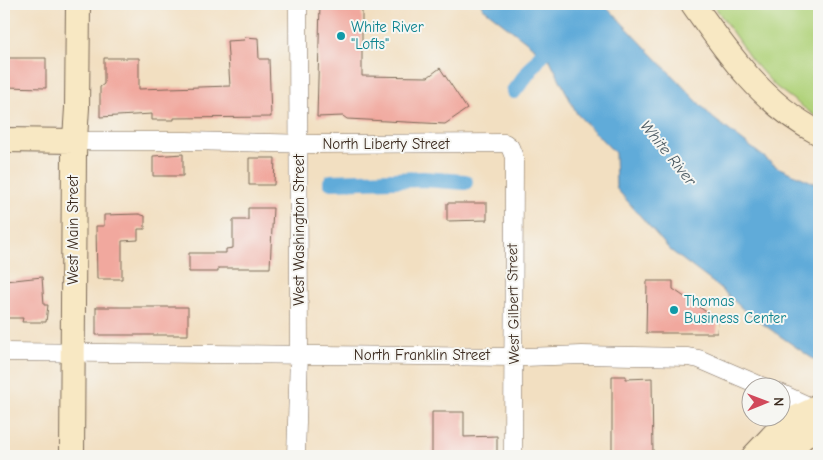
<svg xmlns="http://www.w3.org/2000/svg" width="823" height="460" font-family="'Comic Neue',sans-serif">
  <rect width="100%" height="100%" fill="#f6f6f2"/>
  <filter id="ink" filterUnits="userSpaceOnUse"><feTurbulence type="fractalNoise" baseFrequency=".02" numOctaves="2"/><feDisplacementMap in="SourceGraphic" scale="10" xChannelSelector="R" yChannelSelector="G"/><feConvolveMatrix kernelMatrix="1 2 1 2 8 2 1 2 1" color-interpolation-filters="sRGB"/></filter>
  <filter id="wash" filterUnits="userSpaceOnUse"><feTurbulence type="fractalNoise" baseFrequency=".0096" numOctaves="4" result="noise"/><feDisplacementMap in="SourceGraphic" scale="20" xChannelSelector="R" yChannelSelector="G"/><feGaussianBlur stdDeviation="1.12" result="paint"/><feColorMatrix in="noise" values="0 0 0 0 0 0 0 0 0 0 0 0 0 0 0 0 0 1.4 0 .05"/><feComposite in="paint" operator="in"/></filter>
  <g filter="url(#wash)">
    <rect width="100%" height="100%" fill="#f2dfc1"/>
    <!-- green -->
    <path fill="#b1d37c" stroke="#767e4d" d="M713,4H819V119L775,86L751,59Z"/>
    <!-- water -->
    <path fill="#61abd9" stroke="#4e6a7c" d="M481,4H604L713,118L777,167L819,185V363L747,313L720,288L670,250L616,188L615,153L577,114L550,60L483,8Z"/>
    <g fill="none" stroke-linecap="round" stroke-linejoin="round">
      <!-- canal -->
      <path stroke="#61abd9" stroke-width="16" d="M514,91L555,37
        M331,182L423,179L465,182"/>
    </g>
    <g id="blocks">
      <!-- building -->
      <path fill="#f1a89e" d="M320,4H362V76L428,77L440,68L467,109L445,124L347,119L343,116L317,117Z
        M245,37L258,38L259,59H269L271,117L174,118V120H152V114L100,117V87L104,84V58H139V89L230,86L227,41L244,40Z
        M4,58H46V88L4,87Z
        M183,154V176H153V156Z
        M249,158H275L274,185H249Z
        M447,203H487V220L447,221Z
        M248,208H273L270,268H218V272H189V253H226V249L233,248V220H248Z
        M139,214L145,216V229H138V240L122,241V279H97L96,226H104V215Z
        M42,277L44,305H48L46,322H22L23,318H5V281Z
        M647,281H673V289L718,320L717,333H646Z
        M96,307H188V335H96Z
        M612,376H626V379L652,378L653,456H612Z
        M432,412H464V437L497,436V454L432,455Z"/>
    </g>
  </g>
  <g filter="url(#ink)">
    <use href="#blocks" fill-opacity="0" stroke="#7b6957" stroke-width="1"/>
    <g fill="none" stroke-linecap="round" stroke-linejoin="round">
      <defs>
        <path id="street" d="M74,141H186L314,144L505,143L510,147L514,157L513,456
          M4,352L525,357L582,355L688,357L699,359L766,388
          M780,393L815,409
          M296,456L299,354L298,4"/>
        <path id="secondary" d="M693,4C728,54 763,104 819,133
          M4,140L74,141
          M72,456L74,154L77,108L78,4
          M754,456L785,423L815,409
          M784,456L807,433L815,409L819,405"/>
      </defs>
      <!-- street casing -->
      <use href="#street" stroke="#7b6957" stroke-width="19"/>
      <!-- secondary casing -->
      <use href="#secondary" stroke="#7b6957" stroke-width="26"/>
      <!-- street -->
      <use href="#street" stroke="#fff" stroke-width="18"/>
      <!-- secondary -->
      <use href="#secondary" stroke="#f8e8c3" stroke-width="24"/>
    </g>
  </g>
  <!-- markers -->
  <g fill="#0f9aa8" stroke="#f6f6f2" stroke-width="2">
    <circle cx="341" cy="36" r="5"/>
    <circle cx="674" cy="310" r="5"/>
  </g>
  <g text-anchor="middle" dominant-baseline="central" stroke-width="4" stroke-linejoin="round" paint-order="stroke">
    <!-- culture labels -->
    <g font-size="15" fill="#0d838f" stroke="#f6f6f2" text-anchor="start">
      <text x="351" y="27">White River<tspan x="351" dy="17">"Lofts"</tspan></text>
      <text x="684" y="301">Thomas<tspan x="684" dy="17">Business Center</tspan></text>
    </g>
    <!-- street labels -->
    <g font-size="15" fill="#3b2a1e" stroke="#f6f6f2">
      <text x="386" y="144">North Liberty Street</text>
      <text transform="translate(73 230) rotate(-90)">West Main Street</text>
      <text transform="translate(299 230) rotate(-90)">West Washington Street</text>
      <text transform="translate(513 304) rotate(-91)">West Gilbert Street</text>
      <text x="422" y="355">North Franklin Street</text>
    </g>
    <!-- water labels -->
    <g font-size="16" font-style="italic" fill="#48575f" stroke="#f6f6f2">
      <text transform="translate(668 153) rotate(51)">White River</text>
    </g>
  </g>
  <!-- margin -->
  <rect width="823" height="460" fill="none" stroke="#f6f6f2" stroke-width="20"/>
  <!-- north arrow -->
  <g transform="translate(766 402) rotate(89)"><circle r="24" fill="#f6f6f2" stroke="#aba49d"/>
  <path d="M0-4L9 19L0 12L-9 19Z" fill="#d1495b"/>
  <text y="-8" font-size="14" font-weight="bold" text-anchor="middle" fill="#3b2a1e">N</text>
  </g>
</svg>
